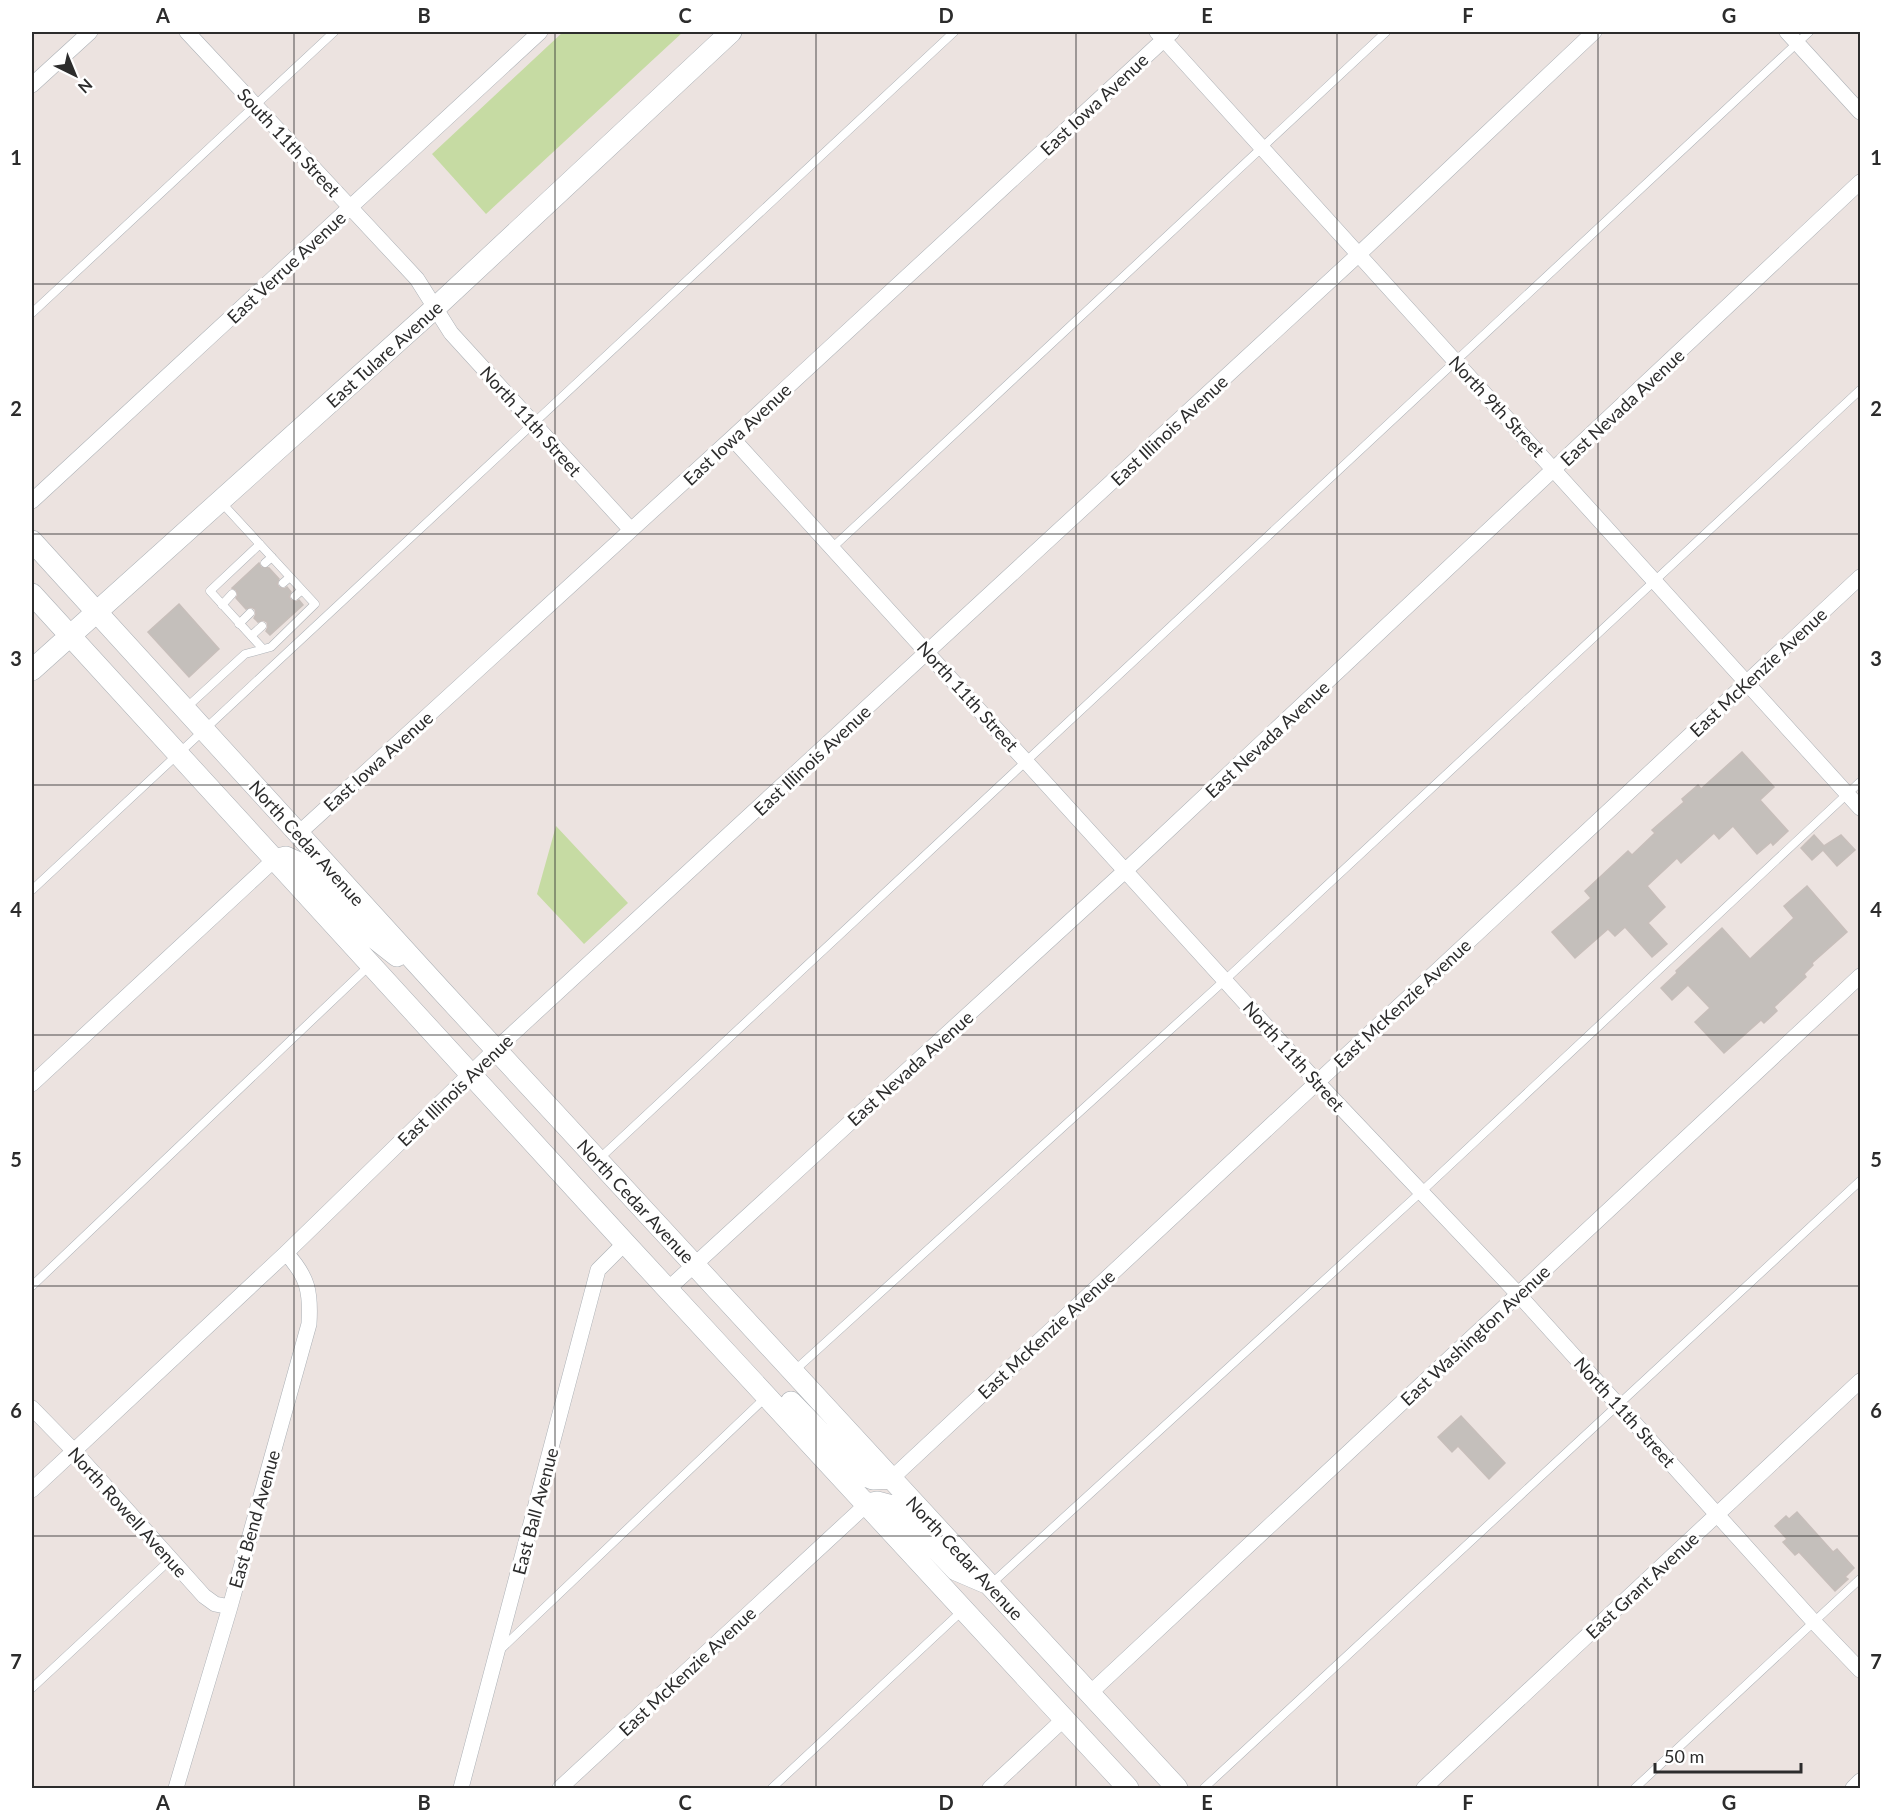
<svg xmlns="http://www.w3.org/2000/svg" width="1892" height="1820" font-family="Lato,sans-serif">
  <rect width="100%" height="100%" fill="#ece3e0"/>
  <!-- green -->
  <path fill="#c6dba3" d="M563,32H683L486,214L432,154Z
    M556,826L628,903L584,944L537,894Z"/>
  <!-- building -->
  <path fill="#c4bfbb" stroke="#c7beba" stroke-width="1.5" d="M259,563L261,567L269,568L279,579L277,584L279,587L284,589L287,587L291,592L289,597L291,600L296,602L299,600L303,605L270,635L266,631L268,627L267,622L263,620L258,622L254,618L256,614L255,609L251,607L246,609L236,598L238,595L236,590L232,588Z
    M179,604L219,649L189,677L148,632Z
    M1742,752L1774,787L1760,800L1788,831L1773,845L1771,842L1757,854L1733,826L1719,839L1714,833L1681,863L1677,858L1647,886L1665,907L1648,923L1667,944L1652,957L1625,927L1615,936L1608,929L1575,958L1552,932L1591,898L1585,891L1628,851L1632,855L1655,833L1652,830L1684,802L1682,799L1698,785L1701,789Z
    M1814,835L1824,846L1841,835L1855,850L1837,866L1823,850L1812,860L1801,848Z
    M1807,886L1847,932L1812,963L1813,965L1804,974L1806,977L1774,1007L1777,1011L1764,1023L1761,1020L1724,1053L1695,1022L1710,1008L1688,985L1672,1000L1661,988L1677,973L1676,971L1722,928L1750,959L1794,918L1784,906Z
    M1461,1416L1505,1463L1489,1479L1458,1446L1452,1452L1438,1437Z
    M1797,1512L1833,1552L1837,1549L1854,1568L1845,1577L1848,1579L1835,1591L1799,1552L1795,1555L1783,1542L1787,1539L1775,1526L1786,1516L1789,1519Z"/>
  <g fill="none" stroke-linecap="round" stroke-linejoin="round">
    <defs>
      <path id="lane" d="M32,313L334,32
        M260,544L210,591L263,649
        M832,548L1386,32
        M265,563L272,557
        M283,583L290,577
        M295,596L302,590
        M222,605L232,594
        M239,624L250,613
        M251,636L262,626
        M187,707L245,654L271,647L315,604L221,502
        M32,890L954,32
        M599,1159L1809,32
        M32,1286L370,965
        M794,1371L1225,980L1860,390
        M991,1584L1421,1192L1860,782
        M500,1650L765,1398
        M32,1688L171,1559
        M772,1788L963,1610
        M1204,1788L1860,1181
        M1635,1788L1860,1579"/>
      <path id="street" d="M187,32L417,279L451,333L631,530
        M1157,32L1860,808
        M1787,32L1860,112
        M32,85L90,32
        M732,438L1317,1082L1518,1294L1814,1622L1860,1670
        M32,501L540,32
        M299,833L732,438L1172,32
        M32,1084L274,860
        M668,1289L1126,870L1860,182
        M32,1408L74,1451L204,1596L215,1604L230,1607
        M892,1478L1860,577
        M32,1490L286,1253L496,1049L1359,254L1594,32
        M1089,1694L1860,976
        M176,1788L230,1607L309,1324C311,1292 308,1277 286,1253
        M461,1788L598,1270L625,1243
        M560,1788L867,1504
        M990,1788L1064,1719
        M1424,1788L1860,1381
        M1853,1788L1860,1781"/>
      <path id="secondary" d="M32,541L440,989L1177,1788
        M32,594L625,1243L1128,1788
        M32,670L435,308L731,32
        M274,860L286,857L297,862L364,930L397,956
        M791,1402L861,1474L873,1479L892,1478
        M867,1504L877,1502L896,1507L956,1570L984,1582"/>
    </defs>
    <!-- lane casing -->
    <use href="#lane" stroke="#acb1b6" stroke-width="9"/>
    <!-- street casing -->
    <use href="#street" stroke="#acb1b6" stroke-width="16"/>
    <!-- secondary casing -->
    <use href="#secondary" stroke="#acb1b6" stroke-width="22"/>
    <!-- lane -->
    <use href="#lane" stroke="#fff" stroke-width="8"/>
    <!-- street -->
    <use href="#street" stroke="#fff" stroke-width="15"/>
    <!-- secondary -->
    <use href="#secondary" stroke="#fff" stroke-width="21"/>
  </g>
  <!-- grid -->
  <path fill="none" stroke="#2c2c2c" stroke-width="1.5" stroke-opacity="0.55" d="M294,32V1788M555,32V1788M816,32V1788M1076,32V1788M1337,32V1788M1598,32V1788M32,284H1860M32,534H1860M32,785H1860M32,1035H1860M32,1286H1860M32,1536H1860"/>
  <g text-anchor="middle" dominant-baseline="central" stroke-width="6" stroke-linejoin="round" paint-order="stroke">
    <!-- street labels -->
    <g font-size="18" fill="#2c2c2c" stroke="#fff">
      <text transform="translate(1094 104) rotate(-43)">East Iowa Avenue</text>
      <text transform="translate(289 142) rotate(47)">South 11th Street</text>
      <text transform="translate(286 267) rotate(-43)">East Verrue Avenue</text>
      <text transform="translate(384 354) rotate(-42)">East Tulare Avenue</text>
      <text transform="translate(1497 406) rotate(47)">North 9th Street</text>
      <text transform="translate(1622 407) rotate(-43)">East Nevada Avenue</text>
      <text transform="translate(531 421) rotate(48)">North 11th Street</text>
      <text transform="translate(1169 430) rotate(-43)">East Illinois Avenue</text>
      <text transform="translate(737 434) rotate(-43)">East Iowa Avenue</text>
      <text transform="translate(1758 672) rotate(-43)">East McKenzie Avenue</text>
      <text transform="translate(968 696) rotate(48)">North 11th Street</text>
      <text transform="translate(1267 739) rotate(-43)">East Nevada Avenue</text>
      <text transform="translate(812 760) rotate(-43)">East Illinois Avenue</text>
      <text transform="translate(378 761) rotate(-42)">East Iowa Avenue</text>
      <text transform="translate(307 843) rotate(48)">North Cedar Avenue</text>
      <text transform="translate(1402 1003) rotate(-43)">East McKenzie Avenue</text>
      <text transform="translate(1294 1056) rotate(48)">North 11th Street</text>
      <text transform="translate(910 1068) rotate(-42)">East Nevada Avenue</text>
      <text transform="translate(455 1090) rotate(-44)">East Illinois Avenue</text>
      <text transform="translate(636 1201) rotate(47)">North Cedar Avenue</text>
      <text transform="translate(1046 1334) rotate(-43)">East McKenzie Avenue</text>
      <text transform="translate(1475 1335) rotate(-43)">East Washington Avenue</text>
      <text transform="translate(1625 1412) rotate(48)">North 11th Street</text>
      <text transform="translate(535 1511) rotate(-75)">East Ball Avenue</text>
      <text transform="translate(128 1512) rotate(48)">North Rowell Avenue</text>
      <text transform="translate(254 1519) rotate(-74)">East Bend Avenue</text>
      <text transform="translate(965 1558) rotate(47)">North Cedar Avenue</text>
      <text transform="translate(1642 1585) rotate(-43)">East Grant Avenue</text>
      <text transform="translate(687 1671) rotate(-43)">East McKenzie Avenue</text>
    </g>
  </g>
  <!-- border -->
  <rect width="1892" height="1820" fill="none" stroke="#ffffff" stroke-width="66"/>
  <!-- north arrow -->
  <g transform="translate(75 75) rotate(137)" stroke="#ffffff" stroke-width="4.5" paint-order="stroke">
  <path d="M0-4.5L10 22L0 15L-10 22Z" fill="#2c2c2c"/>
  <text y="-9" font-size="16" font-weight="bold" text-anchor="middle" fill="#2c2c2c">N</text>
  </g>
  <!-- scale -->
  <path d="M1655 1763v9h146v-9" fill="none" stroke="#2c2c2c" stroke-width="3"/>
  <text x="1664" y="1763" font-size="18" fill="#2c2c2c" stroke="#ffffff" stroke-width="4.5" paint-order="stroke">50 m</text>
  <rect x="33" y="33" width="1826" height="1754" fill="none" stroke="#2c2c2c" stroke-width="2"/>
  <g font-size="20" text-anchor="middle" font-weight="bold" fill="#2c2c2c">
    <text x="163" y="23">A</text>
    <text x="424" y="23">B</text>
    <text x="685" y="23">C</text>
    <text x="946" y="23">D</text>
    <text x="1207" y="23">E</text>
    <text x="1468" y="23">F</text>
    <text x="1729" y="23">G</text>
    <text x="16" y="165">1</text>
    <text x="1876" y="165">1</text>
    <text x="16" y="416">2</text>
    <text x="1876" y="416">2</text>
    <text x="16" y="666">3</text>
    <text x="1876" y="666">3</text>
    <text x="16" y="917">4</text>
    <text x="1876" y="917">4</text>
    <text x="16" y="1167">5</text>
    <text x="1876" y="1167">5</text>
    <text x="16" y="1418">6</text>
    <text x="1876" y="1418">6</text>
    <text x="16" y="1669">7</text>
    <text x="1876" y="1669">7</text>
    <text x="163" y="1810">A</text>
    <text x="424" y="1810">B</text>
    <text x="685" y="1810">C</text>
    <text x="946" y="1810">D</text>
    <text x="1207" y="1810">E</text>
    <text x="1468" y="1810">F</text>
    <text x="1729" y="1810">G</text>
  </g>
</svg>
